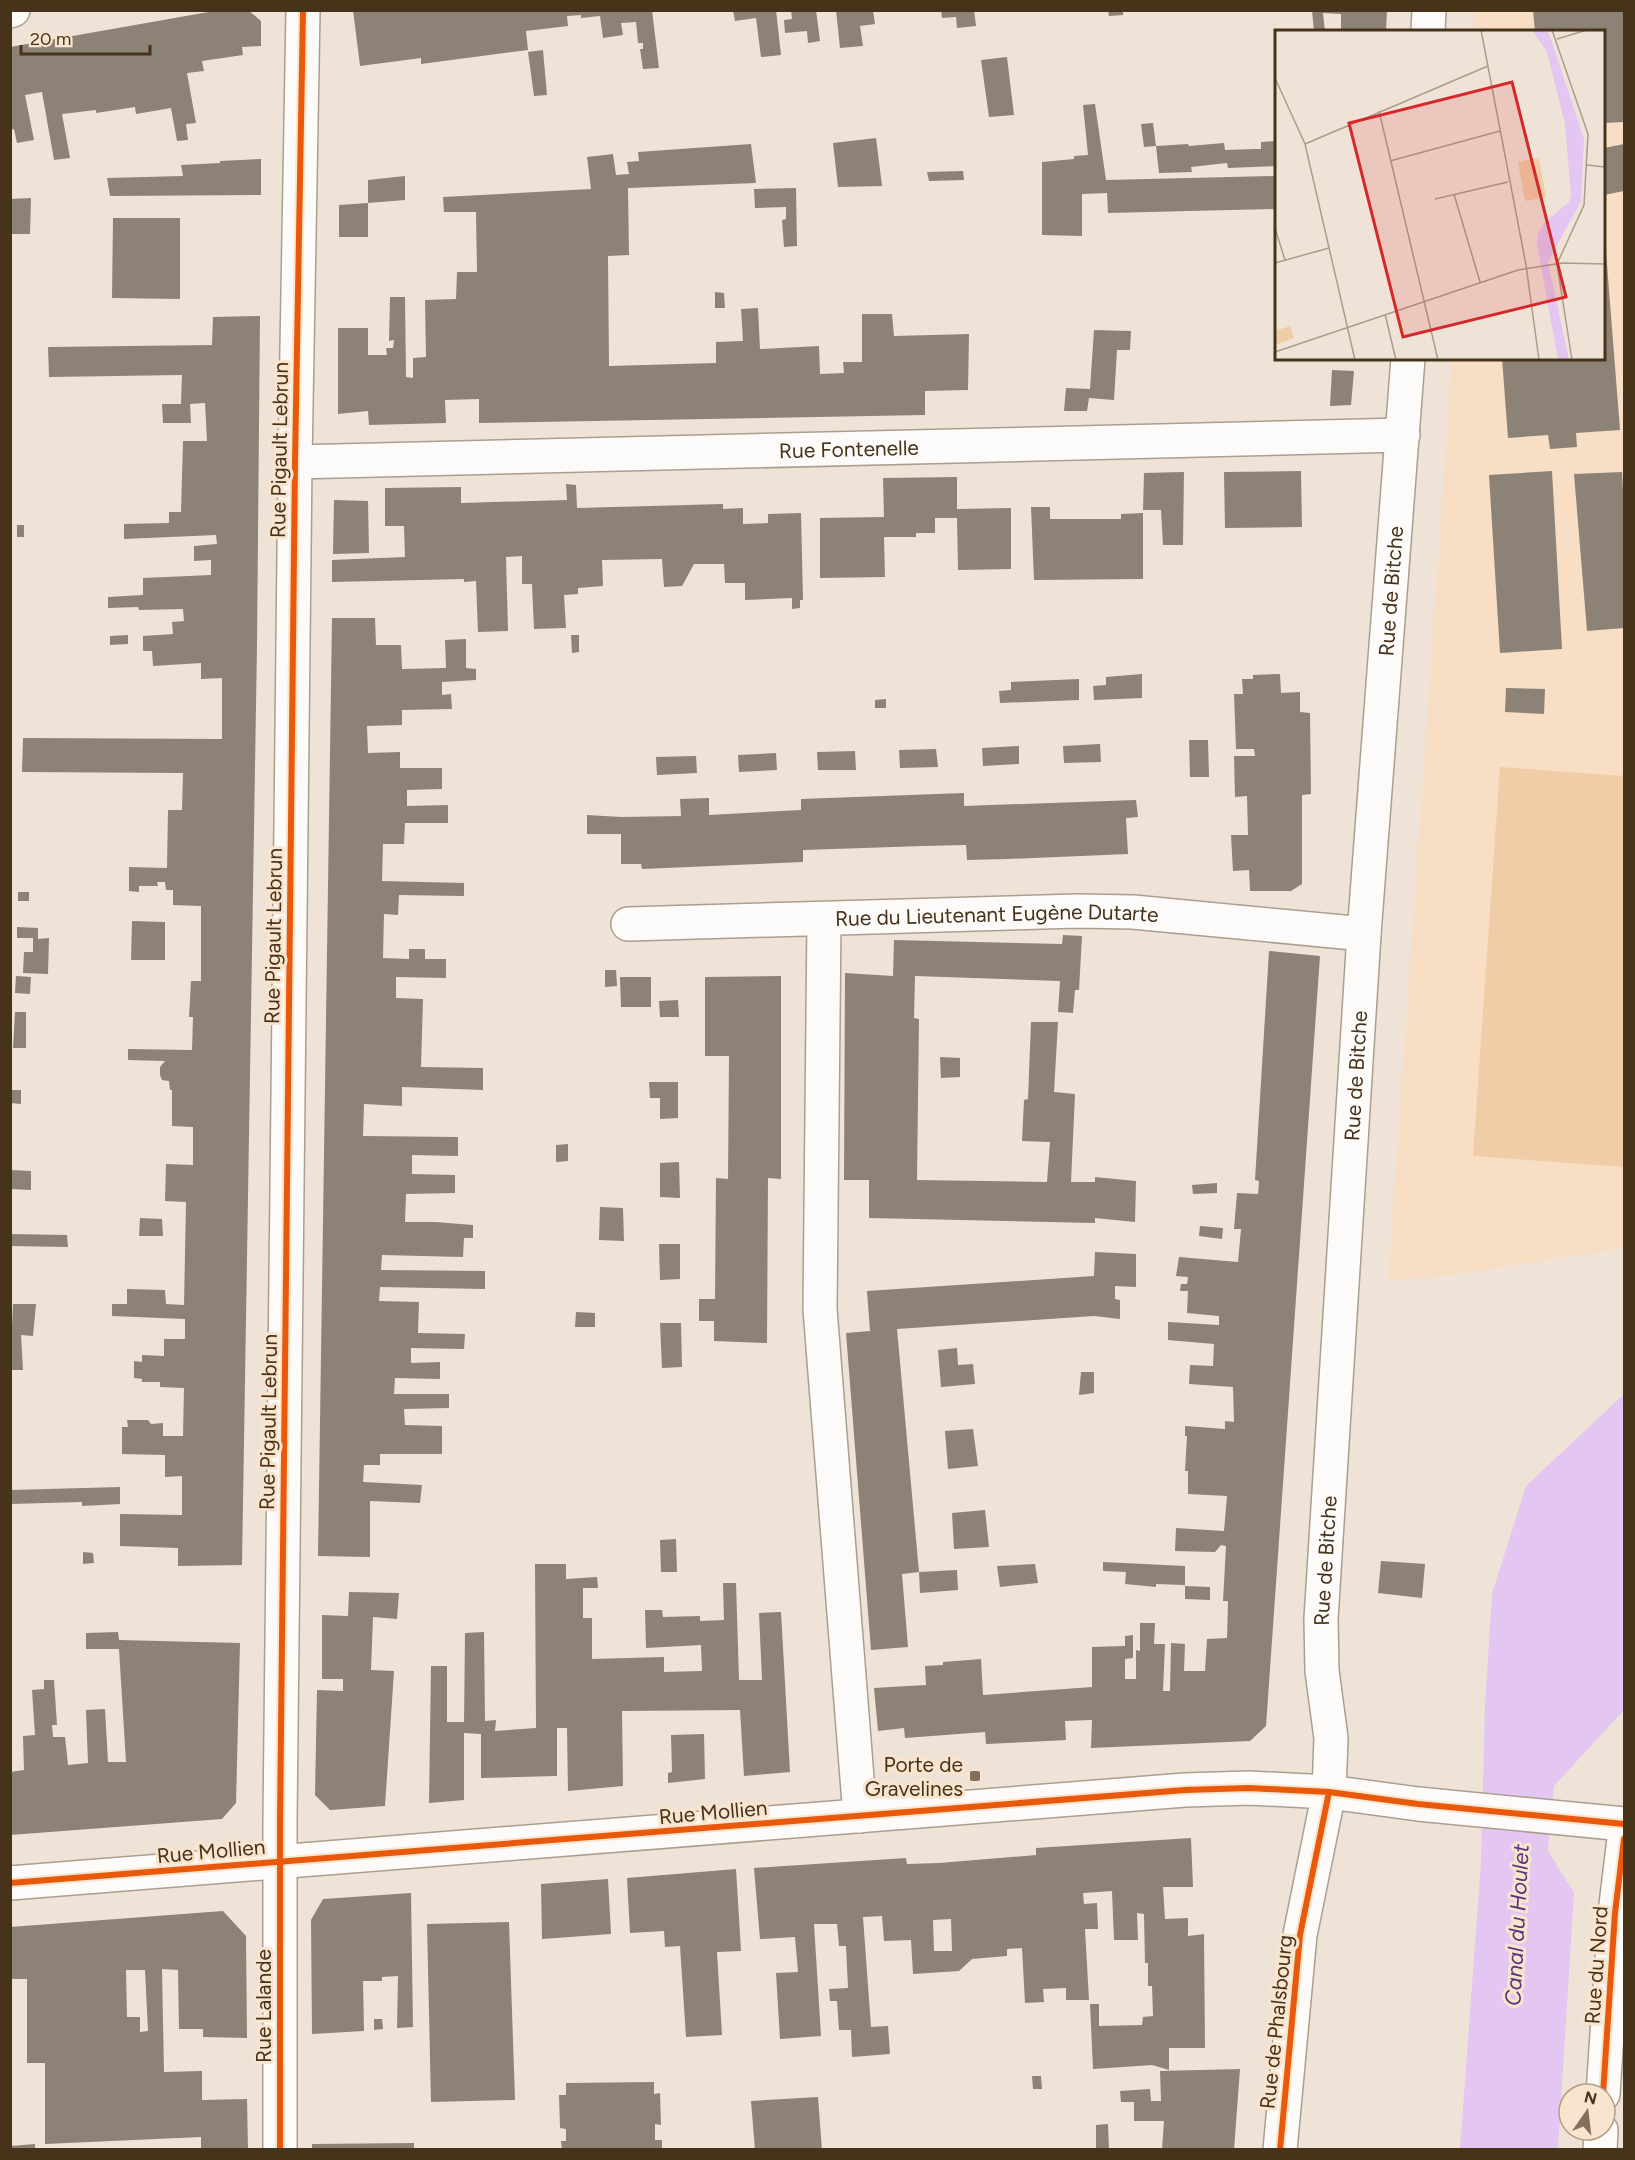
<svg xmlns="http://www.w3.org/2000/svg" width="1635" height="2160" font-family="Figtree,sans-serif">
  <rect width="100%" height="100%" fill="#efe3d7"/>
  <!-- built -->
  <path fill="#f7dec4" d="M1475,11H1624V1248L1445,1276L1388,1280L1452,359L1604,358V32L1474,31Z"/>
  <!-- green -->
  <path fill="#f0cda7" d="M1500,767L1624,776V1167L1473,1156Z"/>
  <!-- water -->
  <path fill="#e3c6f2" d="M1624,1394V1710L1554,1786L1548,1851L1574,1893L1558,2149L1460,2150L1481,1861L1485,1704L1492,1594L1526,1486Z"/>
  <!-- building -->
  <path fill="#8d8276" fill-rule="evenodd" d="M220,10H248L261,21V46L242,47L243,55L202,61L204,71L187,73L196,123L186,124L188,140L177,141L171,108L136,114L135,107L96,113V110L62,114L70,158L54,160L42,92L25,95L34,140L17,143L14,129L10,130V47Z
    M353,10H652L659,68L643,69L640,49H643V43H638L636,22L621,23L623,35L603,38L600,16L581,18V15L567,16L568,26L526,31L528,50L421,64V58L360,66Z
    M733,10H776L781,55L761,57L756,18L735,21Z
    M791,10H816L820,41L808,43L807,31L785,33L784,20L792,19Z
    M836,10H873L875,24L860,26L863,46L840,48Z
    M941,10H974L976,26L957,28L956,17L942,18Z
    M1108,10H1123V15L1109,16Z
    M1312,10H1387L1386,32H1341V14L1323,13L1325,32H1314Z
    M1533,10H1624V122L1604,123V32H1535Z
    M543,50L547,95L534,96L528,52Z
    M1007,57L1014,115L989,117L981,60Z
    M1095,104L1106,180L1276,176V209L1108,213L1107,193L1082,194V236L1042,235V162L1074,159V156L1088,155L1083,105Z
    M1153,123L1156,146L1188,144L1189,146L1224,143L1225,150L1256,149H1261V142L1276,141V166L1228,168L1227,163L1191,167L1192,172L1159,173L1156,146L1144,147L1141,124Z
    M876,138L882,186L838,187L833,143Z
    M751,144L756,183L628,188L629,255L608,256L609,366L716,363V342L743,341L741,309L758,308L760,349L819,346L820,374L844,373L843,362H862V314H892L894,336L969,334L968,390L925,391V415L479,423V399L445,400L446,423L369,425L368,411L338,414V328H368V355H387L386,348H393L394,340L389,341L390,297H405L406,377L413,378V358L426,357L425,300L456,299L457,272H477L476,212H444L443,197L591,189L587,157L613,154L616,175L629,174L627,162L639,161L638,152Z
    M1624,144V191L1604,195V148Z
    M261,159V195L110,196L107,178L183,176L181,165L220,163V161Z
    M963,171L964,180L929,181L927,172Z
    M405,176V200L368,203V180Z
    M796,188L797,246L784,247L782,220L786,219V207L755,208L754,189Z
    M31,198L30,234H10V199Z
    M368,203V237H339V205Z
    M113,218H180V299L112,298Z
    M1604,239H1605L1620,430L1576,433L1577,447L1550,449L1548,435L1508,438L1502,358H1604Z
    M715,292L724,293L725,308H715Z
    M260,316L257,645L242,1565L178,1566V1548L120,1546V1514L182,1515V1476L165,1477V1455L122,1454V1427H128L127,1420H148L151,1424L163,1423V1436H183L184,1388L160,1387V1382H142V1379L134,1378V1361L142,1362V1355L164,1356V1339H185V1319L112,1316V1304H127V1289L165,1290L166,1304L184,1305L186,1202L165,1201L166,1164L193,1165V1127L172,1126V1090H170L169,1081L162,1080L160,1075V1067L165,1061L128,1060V1049L192,1050L193,1017H189L191,981H201V906L173,905V890H166L165,882H157L158,886H139V892L129,891V867L167,868L168,810H182L183,773L22,772L23,738L222,739V678L201,679V663L153,666L152,651H143V636L173,634L172,622L184,621L183,609L139,610L138,607L108,608V597L143,595V578L211,575V560L194,561V546L217,544L216,535L124,539V524L169,523V512H181L183,441H207L205,403L190,404L191,423H163L162,404H181L182,375L49,377L48,347L212,345L213,317Z
    M1094,330L1131,331L1130,350H1117L1114,400L1089,398L1087,411H1064L1066,388L1090,389Z
    M1332,370L1354,371L1351,405L1330,406Z
    M1301,471L1302,527L1225,528L1224,472Z
    M1552,471L1562,649L1500,653L1489,475Z
    M1184,472L1183,545H1163L1161,510H1143L1144,473Z
    M1622,472L1624,507V628L1587,631L1574,474Z
    M957,477V509L1011,508V569L958,570L957,518H935V533H916V537H884L885,577L820,578V518L884,517L883,478Z
    M566,484L576,485L577,508L723,504V509L743,508V524L768,523V514L801,513L803,600H800V608L792,609V598L745,600V583H725L724,564H694L682,586L664,587L662,559L602,560L603,586L578,588V594L564,595L566,628L534,629L532,584H522V556L506,557L508,631L478,632L476,581L464,582V579L332,582V560L405,557L404,526H385V488L461,487V503L567,500Z
    M334,500L368,501L369,553L333,554Z
    M1031,507H1050V519H1121V514L1143,513V579L1034,580Z
    M17,525H24V537H17Z
    M332,618H375L376,645H401L402,669L446,668L445,640L466,639V668L476,669V680L442,682V695L451,694L452,709L402,710V725L367,726L368,753L400,752V768H442V789L407,790V806L448,805V823H405L404,844H383L382,881L464,883V896L399,895L398,915L384,914L383,958L409,959V949H425V959H446V978L396,977V998L423,999L421,1067L483,1068V1090L402,1087V1106L364,1104L363,1136L458,1137V1156L412,1155V1174L455,1175V1193L406,1194L405,1222H435L473,1225V1238H464L463,1257L382,1255L381,1270L485,1271V1289L380,1287L379,1301L419,1302L418,1333L465,1334L464,1349L411,1348V1363L440,1362V1379L395,1378L394,1394H449V1408L404,1409L405,1425L442,1426V1454H380V1465H364L363,1482L422,1485L420,1503L370,1501V1557L318,1556Z
    M128,635V644L110,645V636Z
    M571,635H579V652L572,653Z
    M1142,674V698L1094,700L1093,686L1106,685V677Z
    M1280,674L1281,693L1300,692V712L1310,713L1311,794L1302,795V884L1291,891H1250L1249,870L1233,871L1231,835H1248L1247,796L1235,797L1234,756H1255L1254,749H1236L1234,694H1243L1242,679H1253V675Z
    M1079,679V700L1000,703L999,691L1011,690V682Z
    M1506,688L1545,689L1544,714L1505,712Z
    M886,699V708H875V700Z
    M1189,740H1208L1209,777H1190Z
    M1100,744L1101,762L1064,763L1063,746Z
    M1019,746V764L983,766L982,748Z
    M936,749L938,767L900,768L899,750Z
    M855,751L856,770H818L817,752Z
    M776,753L777,770L739,772L738,755Z
    M696,756L697,773L657,775L656,757Z
    M964,793V806L1136,800L1138,817L1126,818L1128,854L1007,859L967,860L966,845L923,846L803,850V862L642,869L641,864H621V834H587V815L621,817L681,816L680,799L709,798V815L801,810V799Z
    M18,892H29V901H18Z
    M132,921L165,922V960H131Z
    M17,927L38,928V939L49,938L48,974L23,973L24,952H33V938H17Z
    M1063,935L1082,936L1079,990H1075L1073,1013L1058,1012L1060,981L915,976L914,1018L919,1019L917,1180L1047,1182L1050,1142L1022,1141L1024,1100L1028,1099L1031,1022H1058L1054,1092L1075,1094L1071,1182H1095V1177L1136,1181L1135,1222L1095,1218V1223L869,1218V1180H844L845,973L893,976L894,940L1062,944Z
    M1269,951L1320,956L1266,1726L1250,1741L1091,1748L1092,1720L1065,1721L1066,1740L1028,1742L986,1744L985,1732L905,1738L904,1728L878,1731L874,1688L926,1685L925,1666L943,1665V1662L981,1659L983,1695L1092,1687V1647L1125,1646V1636L1133,1635V1658L1125,1659V1679H1136V1650L1140,1651V1623H1155L1154,1644H1165L1163,1691H1170L1171,1643L1185,1644L1184,1671H1205L1207,1639L1227,1638L1228,1601H1223L1226,1546L1221,1545L1215,1552L1175,1551L1176,1528L1224,1531L1227,1496L1188,1494V1471H1185L1187,1436H1185V1426L1225,1429V1421L1234,1422L1233,1387L1189,1384L1190,1365L1213,1366L1214,1344L1168,1340V1322L1219,1325V1316L1187,1313L1188,1291H1180L1181,1284H1187L1188,1277L1176,1276L1179,1257L1238,1262L1241,1229H1234L1237,1193L1258,1194L1259,1181L1255,1180Z
    M605,970H616L617,986L605,987Z
    M16,976L31,977L30,994L15,993Z
    M781,976V1179L768,1178L767,1343L714,1341V1321H699V1299H715L716,1178L728,1179L729,1056H705V977Z
    M620,977H651V1007H621Z
    M678,1000L679,1017H660L659,1001Z
    M15,1012H26V1048H13Z
    M940,1057L960,1058V1077L941,1078Z
    M649,1082H678V1118L660,1119V1098H650Z
    M10,1090H21V1104L10,1103Z
    M568,1144V1161L556,1162V1145Z
    M679,1162L680,1198L660,1197V1163Z
    M10,1170L31,1171V1190L10,1189Z
    M1217,1183V1193L1193,1194L1192,1185Z
    M600,1207L623,1208L624,1241L599,1240Z
    M140,1218L162,1219L163,1236H139Z
    M1200,1226L1223,1228L1222,1239L1199,1236Z
    M10,1234L67,1235L68,1247L10,1246Z
    M659,1244H680V1279L660,1280Z
    M1095,1252L1136,1254V1287L1115,1286V1299L1120,1300V1319L1094,1316L897,1329L919,1572L902,1574L908,1647L871,1650L846,1333L870,1331L867,1291L1094,1276Z
    M13,1304H36L33,1336L21,1335L23,1370H10Z
    M576,1312L595,1313V1327H575Z
    M660,1323H681L682,1367L662,1368Z
    M957,1348L958,1365L973,1364L975,1384L941,1387L938,1350Z
    M1081,1372H1094V1393L1079,1395Z
    M973,1429L978,1466L948,1469L945,1431Z
    M120,1487V1504L82,1506V1502L10,1504V1490Z
    M985,1510L989,1547L954,1549L952,1513Z
    M676,1539L677,1572H661L660,1540Z
    M83,1552L93,1553L94,1563L83,1564Z
    M1381,1561L1425,1564L1422,1598L1378,1593Z
    M1103,1562L1185,1566V1585L1156,1584V1587L1125,1584L1126,1572L1103,1571Z
    M535,1564H566V1579L597,1577L598,1588H583V1618H592V1659L664,1657V1672L702,1671L701,1645L646,1648L645,1610H662L663,1617L700,1616V1621L724,1620L723,1583H736L739,1680H762L759,1613L781,1612L790,1772L744,1776L740,1710L622,1711L623,1786L568,1791L567,1728H557V1776L481,1778V1734L464,1733V1800L429,1803L431,1666H447V1722H464L465,1633L484,1632L485,1721L496,1720L495,1731L536,1728Z
    M1035,1564L1038,1583L1000,1587L997,1566Z
    M957,1570L958,1590L920,1593L919,1572Z
    M1185,1586L1210,1587V1600L1185,1599Z
    M349,1592L399,1593L397,1619L373,1617L371,1670L394,1671L385,1806L330,1810L315,1795L317,1690L343,1691V1679H322V1615L348,1616Z
    M118,1632L119,1640L240,1643L236,1803L222,1819L10,1835V1772L24,1770L23,1736L35,1735L32,1690L44,1689V1680H54L57,1725H52L53,1737H65L68,1765L88,1763L86,1710L105,1709L108,1762H126L119,1649H86V1633Z
    M704,1734L705,1779L668,1783V1773L672,1772L671,1735Z
    M1191,1838L1193,1887H1163L1165,1919L1188,1918V1936L1204,1934L1205,2048H1169V2070L1152,2065L1093,2069L1090,2004H1099V2026L1142,2025L1143,2017L1153,2016L1152,1986H1148V1963H1145L1144,1914L1137,1913L1138,1940H1114L1112,1891L1083,1893L1084,1904L1097,1903L1098,1929H1085L1089,2000H1066V1988L1043,1989L1044,2002L1025,2003L1022,1948L1007,1949V1956L972,1959L959,1971L913,1974L911,1940L884,1941L882,1916L863,1917L871,2027L888,2026L890,2054L852,2057L851,2030H839L837,2001H830L829,1989L848,1988L846,1946H839L837,1924H814L821,2036L780,2039L776,1973L798,1972L795,1937L760,1939L754,1868L906,1858L907,1864L939,1863L1036,1855V1848ZM951,1919L952,1951H934L933,1920Z
    M736,1869L741,1951L717,1952L722,2035L686,2037L680,1946L665,1947L664,1931L630,1933L627,1878Z
    M608,1879L611,1934L542,1939L541,1884Z
    M411,1893L413,2027L397,2028L398,1976L382,1977V1981H363L364,2031L312,2034L311,1920L323,1899Z
    M223,1911L246,1936L247,2038L203,2037V2029H179L178,1970L162,1969L164,2072L202,2071V2100L247,2099L248,2150H201V2137L45,2144V2063H27V1979H10V1927ZM126,1970H145L148,2031L140,2032V2017H127Z
    M509,1922L515,2100L431,2102L427,1924Z
    M374,2019H382L383,2029L374,2030Z
    M1240,2069L1234,2150H1162L1164,2121H1134V2102H1121L1120,2091L1150,2089L1151,2101H1161L1160,2071Z
    M1032,2076H1041L1042,2089H1033Z
    M654,2082V2094L660,2093L661,2125L655,2124V2140H662V2150H562L561,2141H566V2129L560,2128L559,2095H566V2083Z
    M818,2097L822,2150H755L751,2101Z
    M1108,2124L1109,2150H1096V2125Z
    M414,2143V2150H312V2144Z
    M35,2144V2150H10V2146Z"/>
  <g fill="none" stroke-linecap="round" stroke-linejoin="round">
    <defs>
      <g id="street">
        <path d="M10,11L13,10"/>
        <path d="M1428,32L1429,10"/>
        <path id="s1" d="M295,462L1403,435"/>
        <path d="M824,919L820,1309L860,1816"/>
        <path id="s2" d="M628,924L1078,911L1133,912L1364,934"/>
        <path id="s3" d="M1329,1792L1331,1738L1322,1671L1321,1619L1364,934L1408,358"/>
        <path d="M1603,2094L1615,1913L1624,1839"/>
        <path d="M280,2150V1821L295,462L303,10"/>
        <path d="M1600,2150L1601,2130"/>
      </g>
      <path id="secondary" d="M10,1883L1185,1790L1249,1788L1329,1792L1418,1804L1624,1824
        M1280,2150L1300,1935L1329,1792"/>
    </defs>
    <!-- street casing -->
    <use href="#street" stroke="#ac9e8e" stroke-width="36"/>
    <!-- secondary casing -->
    <use href="#secondary" stroke="#ac9e8e" stroke-width="36"/>
    <!-- street -->
    <use href="#street" stroke="#fdfbf9" stroke-width="33"/>
    <!-- secondary -->
    <use href="#secondary" stroke="#fdfbf9" stroke-width="33"/>
    <defs>
      <path id="cycleway" d="M10,1883L1185,1790L1249,1788L1329,1792L1418,1804L1624,1824
        M1603,2094L1615,1913L1624,1839
        M280,2150V1821L295,462L303,10
        M1280,2150L1300,1935L1329,1792"/>
    </defs>
    <!-- cycleway casing -->
    <use href="#cycleway" stroke="#f9e4cd" stroke-width="10"/>
    <!-- cycleway -->
    <use href="#cycleway" stroke="#e8590c" stroke-width="6"/>
  </g>
  <!-- markers -->
  <rect fill="#82705c" stroke="#f9e4cd" stroke-width="2" x="969" y="1770" width="12" height="12" rx="3"/>
  <g text-anchor="middle" dominant-baseline="central" stroke-width="6" stroke-linejoin="round" paint-order="stroke">
    <!-- street labels -->
    <g font-size="21" fill="#47321a" stroke="#f9e4cd">
      <text stroke="none"><textPath href="#s1" startOffset="554">Rue Fontenelle</textPath></text>
      <text transform="translate(279 450) rotate(-89)">Rue Pigault Lebrun</text>
      <text stroke="none"><textPath href="#s3" startOffset="1204">Rue de Bitche</textPath></text>
      <text stroke="none"><textPath href="#s2" startOffset="369">Rue du Lieutenant Eugène Dutarte</textPath></text>
      <text transform="translate(273 936) rotate(-89)">Rue Pigault Lebrun</text>
      <text stroke="none"><textPath href="#s3" startOffset="718">Rue de Bitche</textPath></text>
      <text transform="translate(268 1422) rotate(-89)">Rue Pigault Lebrun</text>
      <text stroke="none"><textPath href="#s3" startOffset="232">Rue de Bitche</textPath></text>
      <text transform="translate(713 1812) rotate(-5)">Rue Mollien</text>
      <text transform="translate(211 1851) rotate(-5)">Rue Mollien</text>
      <text transform="translate(1596 1965) rotate(-86)">Rue du Nord</text>
      <text transform="translate(263 2006) rotate(-90)">Rue Lalande</text>
      <text transform="translate(1276 2022) rotate(-84)">Rue de Phalsbourg</text>
    </g>
    <!-- poi labels -->
    <g font-size="21" fill="#47321a" stroke="#f9e4cd" text-anchor="end">
      <text x="963" y="1764">Porte de<tspan x="963" dy="24">Gravelines</tspan></text>
    </g>
    <!-- water labels -->
    <g font-size="22" font-style="italic" fill="#5f3180" stroke="#f9e4cd">
      <text transform="translate(1517 1925) rotate(-87)">Canal du Houlet</text>
    </g>
  </g>
  <!-- overview -->
  <g transform="translate(1275 30)">
    <rect width="330" height="330" fill="#efe3d7"/>
    <path d="M264,128L271,167L250,171L243,132ZM15,296L19,308L0,315V301Z" fill="#f0cda7"/>
    <path d="M257,0H271L275,6L309,109L306,171L273,232L294,330H283L262,214L263,203L270,192L294,172L296,165L290,94L272,22Z" fill="#e3c6f2"/>
    <path fill="none" stroke="#ac9c8b" stroke-width="1.5" d="M206,0L251,235L264,330M277,0L313,104L309,175L282,234L297,330M282,9L312,0M0,48L30,114L80,330M104,81L163,330M30,114L213,36M115,131L225,101M312,135L330,137M179,164L205,252M160,169L233,152M0,198L10,230M0,233L54,218M110,284L121,330M0,322L243,240L287,233L330,234"/>
    <path fill="#d62828" fill-opacity="0.15" stroke="#d62828" stroke-width="3" d="M237,52L291,267L128,307L74,93Z"/>
    <rect width="330" height="330" fill="none" stroke="#47321a" stroke-width="3"/>
  </g>
  <!-- border -->
  <rect width="1635" height="2160" fill="none" stroke="#47321a" stroke-width="24"/>
  <!-- north arrow -->
  <g transform="translate(1587 2112) rotate(14)"><circle r="28" fill="#f9e4cd" stroke="#b29d85" stroke-width="1.5"/>
  <path d="M0-4.5L10 22L0 15L-10 22Z" fill="#82705c"/>
  <text y="-9" font-size="16" font-weight="bold" text-anchor="middle" fill="#47321a">N</text>
  </g>
  <!-- scale -->
  <path d="M21 45v9h129v-9" fill="none" stroke="#47321a" stroke-width="3"/>
  <text x="30" y="45" font-size="18" fill="#47321a" stroke="#f9e4cd" stroke-width="4.5" paint-order="stroke">20 m</text>
</svg>
